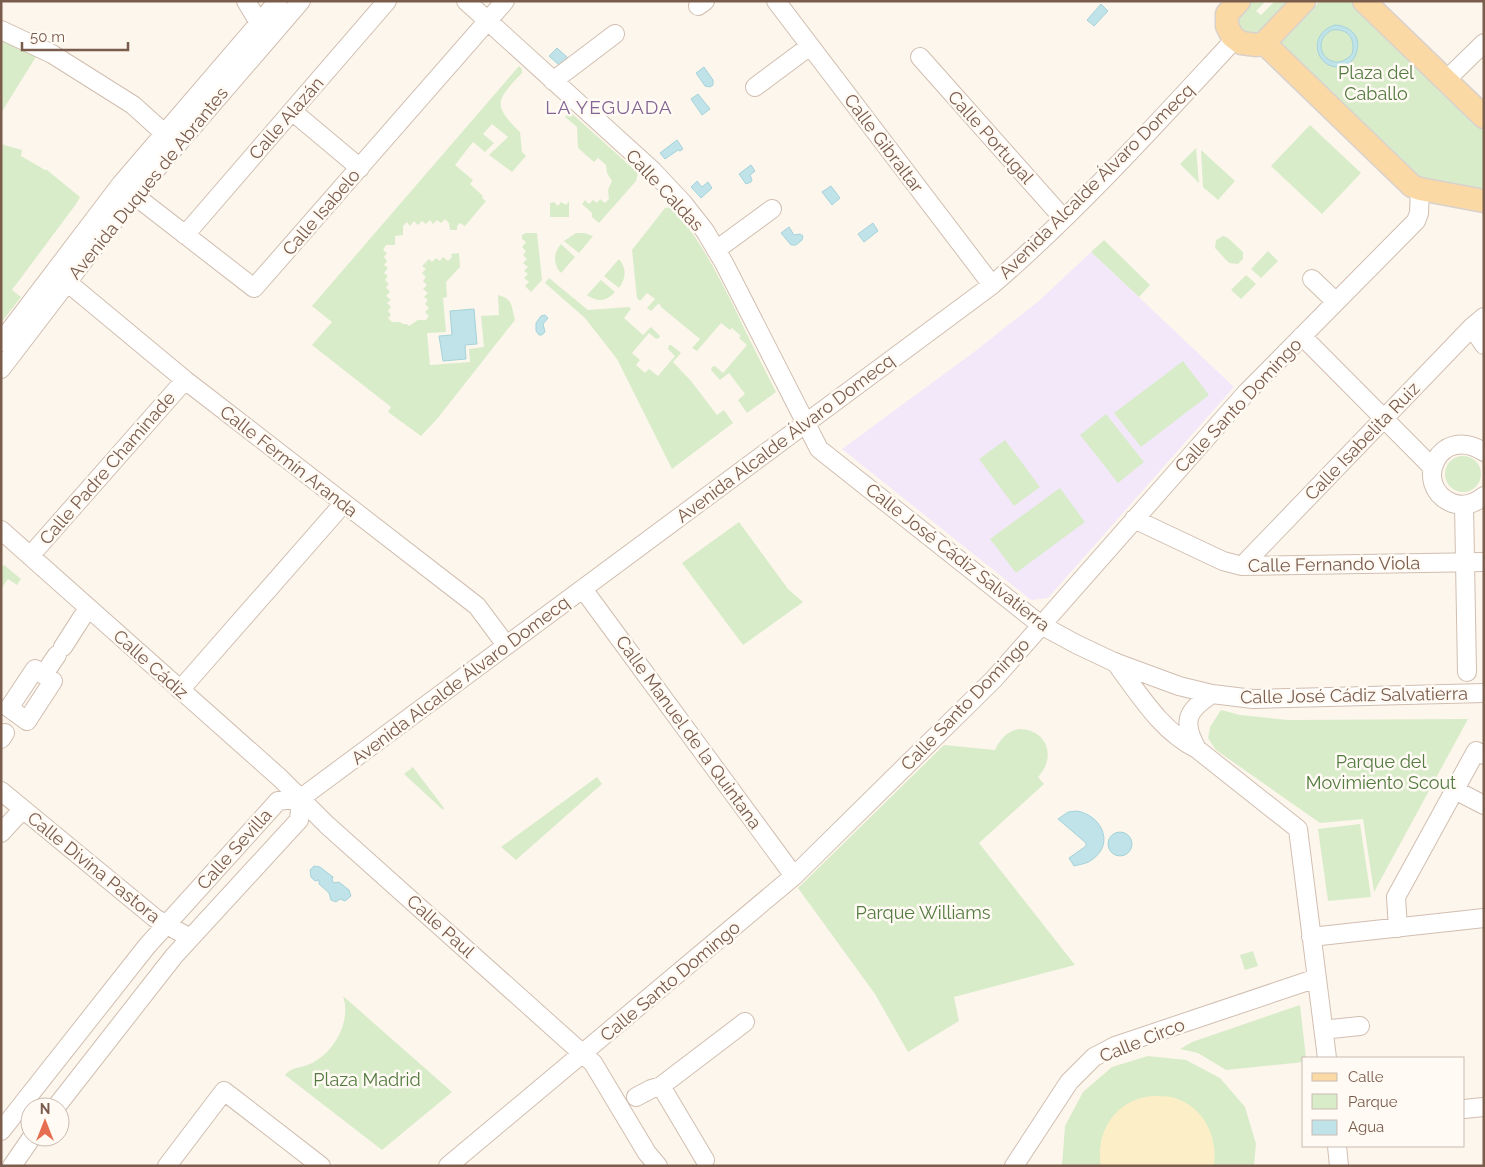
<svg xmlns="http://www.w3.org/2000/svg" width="1485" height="1167" font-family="Raleway,sans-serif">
  <rect width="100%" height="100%" fill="#fdf6ec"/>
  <!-- education -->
  <path fill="#f3e8fa" d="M1091,252L1234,387L1048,598L1031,600L842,449L974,352L1040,300Z"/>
  <!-- green -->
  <path fill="#d8ecc9" d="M1251,1H1266L1256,11L1261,15L1275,1H1289L1259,33L1247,34C1230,21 1240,13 1251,1Z
    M1320,1H1353L1484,128V194L1423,181L1279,44Z
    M1,38L37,55L1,113Z
    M519,66L522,69V73C496,100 492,105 520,132L522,152L526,156L512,172L489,155L508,137L492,124L483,134L494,143L485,152L473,142L455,165L473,180L470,184L483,196L482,198L486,201L465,226L460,223L457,226V230H450L449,223L445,219L441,223L437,220L433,224L430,220L426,224L422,221L418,225L414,221L410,226L407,222L403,226V235L395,236V245H386L383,250L387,253L384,257L387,261L384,265L388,268L384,273L388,276L385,280L389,284L386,287L390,292L386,296L391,300L387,303L391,307L388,311L391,315L388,318L392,322H400L403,324H407L409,326L418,320H426L429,316L425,312L429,308L425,304L428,300L424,297L428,293L423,289L427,285L423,281L426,277L422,273L426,269L422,266L429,259L432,262L436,258L440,261L443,257L448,261L452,257L451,254L459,253L460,267L446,282L447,297L443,298L446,332L427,333L430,365L470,362L469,349L484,347L481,316L499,315L498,295C513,299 511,305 515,320L437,419L421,436L388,412L391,407L312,345L332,322L312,306Z
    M569,111L638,173L636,181L599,223L592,217V213L582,204L585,200L589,204L593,200L597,203L600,199L605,203L609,199L608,190L612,181L607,173L606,165L598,158L594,162L578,148L577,127L565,117Z
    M1310,125L1361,173L1322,214L1271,166Z
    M1,144L22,150L21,156L45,170H47L80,197L76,204L12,290L21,297L1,323Z
    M1196,148L1199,183L1180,164Z
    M1201,150L1235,181L1218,200L1203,187Z
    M569,201V217H550V203L554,202L558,206L561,202L566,205Z
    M671,207C699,237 717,273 735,309C748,337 762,364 776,392L747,413L738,400L745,394L729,373L720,380L711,370L712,367L715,366L723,373L747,345L739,338L741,336L732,328L730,330L721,323L697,351L692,348L700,339L661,307L659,303L651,311L647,308L655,299L647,293L640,301L637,298L632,250L665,208Z
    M526,233H537L542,280L531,292L525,286L529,282L524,278L528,274L524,271L528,267L523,263L527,259L523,255L526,251L522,247L526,242L522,239V235Z
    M576,233H584L593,236L579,253L564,241Z
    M1223,236L1228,238L1243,252V259L1238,264L1229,263L1215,248L1216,240Z
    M1104,240L1150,285L1139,297L1091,252Z
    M561,244L575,257L561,273C553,264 553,254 561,244Z
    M1268,251L1278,261L1261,278L1251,269Z
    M619,259C627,269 626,278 619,288L604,276Z
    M1246,275L1256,284L1241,299L1231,290Z
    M549,278L588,310L629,307L631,309L624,318L643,335L651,327L660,336L659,338L656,339L649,333L632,353L640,360L636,365L645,373L649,369L658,376L675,356L668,349L669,345H671L681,353L673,362L691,381L717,415L724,410L733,423L672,469L617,359L585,318L545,283Z
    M601,280L615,292C607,301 598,303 587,295Z
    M1183,361L1209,395L1141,447L1114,413Z
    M1106,414L1144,462L1118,483L1080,435Z
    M1005,440L1040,487L1014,506L979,459Z
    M1445 474a18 18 0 1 1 36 0a18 18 0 1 1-36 0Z
    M1060,488L1085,522L1016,573L990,539Z
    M739,522L788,589L803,602L743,645L682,563Z
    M4,565L21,579L17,585L8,579L1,589V568Z
    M1221,710L1240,715L1288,720L1468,719L1374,892L1363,819L1320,823L1216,750L1208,738L1210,727Z
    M1019,729C1047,729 1057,757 1038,777L1044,784L979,843L1075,965L954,997L959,1021L908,1052L875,994L798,888L944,745L995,750C1000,739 1007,731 1019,729Z
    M413,767L444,808L443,810L404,774Z
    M597,777L602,784L516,860L501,847Z
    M1360,824L1371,897L1328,901L1318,829Z
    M1253,951L1258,966L1245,970L1240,955Z
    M343,996L452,1092L382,1150L285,1075C291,1067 301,1068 310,1064C333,1054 352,1022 343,996Z
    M1300,1005L1306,1058H1304V1062L1226,1070L1198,1053L1180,1049L1192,1042Z
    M1148,1056L1186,1060L1220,1078L1245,1107L1256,1144L1254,1166H1062L1065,1126L1083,1092L1112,1067Z"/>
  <!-- sand -->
  <path fill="#fcefc7" d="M1152,1096C1158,1096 1165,1096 1171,1097C1203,1105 1218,1135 1214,1166H1101C1096,1140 1108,1112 1133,1101C1139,1098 1146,1097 1152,1096Z"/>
  <!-- water -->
  <path fill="#bfe3e8" stroke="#a5d3da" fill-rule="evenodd" d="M1101,4L1108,11L1094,26L1087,20Z
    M1335,25C1349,26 1361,35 1357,50C1356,57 1352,62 1346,65C1319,76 1303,35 1335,25ZM1332,30C1348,28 1356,39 1352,54C1332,77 1306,44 1332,30Z
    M557,48L568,58L560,66L549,56Z
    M704,67L713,80V85L710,87L705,86L696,73Z
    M698,94L710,109L702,115L691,99Z
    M677,140L683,149L680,151L678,150L665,159L660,153Z
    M751,165L755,171L750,175L752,180L751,182L746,184L739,174Z
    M697,181L702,187L708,182L712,188L701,198L691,187Z
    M831,186L840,198L832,205L822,192Z
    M873,223L878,231L864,242L858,234Z
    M789,227L794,235L800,234L803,236L802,240L796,245H791L781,233Z
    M474,309L477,344L465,345L466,359L443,361L439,336L452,335L450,311Z
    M545,315L548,318L543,324L545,332L542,335H539L536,331V323L541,316Z
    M1077,811C1101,815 1115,843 1093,859C1087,864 1081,864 1074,866L1069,858L1086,846V843L1058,819L1068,812Z
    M1108 844a12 12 0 1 1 24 0a12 12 0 1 1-24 0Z
    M314,866L320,867L333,877L332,880L334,883L339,882L349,890L351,896L345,901L340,899L336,902L331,900L329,893L319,884V880L315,881L311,877L310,870Z"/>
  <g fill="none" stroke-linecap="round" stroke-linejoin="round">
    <defs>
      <path id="minor" d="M246,1L264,31
        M466,1L653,171L683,203L705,231L724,263L819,449L1041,625L1076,644L1114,662L1179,686L1212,694L1253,699L1484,693
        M776,1L992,285
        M698,6L705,1
        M1,30L52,54L133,105L164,133
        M920,57L1063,218
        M553,81L615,34
        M1445,81L1484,43
        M755,87L810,46
        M292,111L360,168
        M134,195L254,288L505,1
        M185,235L387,1
        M716,250L772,209
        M1312,279L1336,302
        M67,282L185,380L477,606L506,645
        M1472,327L1484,345
        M1302,336L1433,468
        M1,342L121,184L278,1
        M1,369L134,195L301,1
        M1484,452C1439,423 1411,486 1452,503C1463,507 1474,504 1484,496
        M1464,505L1467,672
        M1134,519L1223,561L1242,566L1484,562
        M1,530L280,778L327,825L593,1063L647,1153L658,1166
        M30,556L185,380
        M1242,566L1472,327L1484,317
        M583,589L794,876
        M63,647L88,608
        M1115,662C1139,694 1161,731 1197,749L1298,829L1327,1058
        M35,669L53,681L27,721L9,708Z
        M44,674L57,655
        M180,690L343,504
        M1,739L5,733
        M1197,749C1182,722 1186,711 1212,694
        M1455,790L1484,805
        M1,791L155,918L190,938
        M1,833L23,809
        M1398,928L1396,897L1476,751L1484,755
        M1311,937L1484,918
        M1331,1029L1360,1026
        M661,1086L745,1022
        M636,1097L651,1089L661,1086L705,1160
        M56,1107L174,956L299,820L301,798
        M1464,1109L1484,1107
        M1,1131L147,946L278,801L301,798L992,285C1079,210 1157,123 1235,39
        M1337,1146L1339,1166
        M12,1166L32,1137
        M167,1166L224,1091L321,1166
        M448,1166L794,876L994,679L1246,393L1416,221L1419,213L1420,189
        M1014,1166L1069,1082L1094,1057L1115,1046L1317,978"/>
      <path id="major" d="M1239,1L1227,14V26L1232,36L1241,43L1257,45L1264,43L1304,1
        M1364,1L1484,117
        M1264,43L1412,186L1420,189L1484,201"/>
    </defs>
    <!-- minor casing -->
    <use href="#minor" stroke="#d1beb0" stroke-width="20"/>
    <!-- major casing -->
    <use href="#major" stroke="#dad1cd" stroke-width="25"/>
    <!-- minor -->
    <use href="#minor" stroke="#fff" stroke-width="18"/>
    <!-- major -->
    <use href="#major" stroke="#fbd9a5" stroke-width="22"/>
  </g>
  <g text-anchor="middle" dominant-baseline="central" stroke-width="5" stroke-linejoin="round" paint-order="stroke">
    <!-- park labels -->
    <g font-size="18" fill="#537a41" stroke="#fffaf3">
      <text x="1376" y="72">Plaza del<tspan x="1376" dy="21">Caballo</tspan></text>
      <text x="1381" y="761">Parque del<tspan x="1381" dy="21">Movimiento Scout</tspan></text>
      <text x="923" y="912">Parque Williams</text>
      <text x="367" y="1079">Plaza Madrid</text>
    </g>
    <!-- street labels -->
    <g font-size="18" fill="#7a5c4d" stroke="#fffaf3">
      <text transform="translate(286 118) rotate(-49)">Calle Alazán</text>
      <text transform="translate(991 137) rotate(48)">Calle Portugal</text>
      <text transform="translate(884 143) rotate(53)">Calle Gibraltar</text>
      <text transform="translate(1096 181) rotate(-45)">Avenida Alcalde Álvaro Domecq</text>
      <text transform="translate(148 183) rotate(-51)">Avenida Duques de Abrantes</text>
      <text transform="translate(665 190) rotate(47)">Calle Caldas</text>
      <text transform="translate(321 212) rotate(-49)">Calle Isabelo</text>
      <text transform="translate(1238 405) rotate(-47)">Calle Santo Domingo</text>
      <text transform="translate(785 438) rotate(-37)">Avenida Alcalde Álvaro Domecq</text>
      <text transform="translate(1362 441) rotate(-46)">Calle Isabelita Ruiz</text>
      <text transform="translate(289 461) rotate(38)">Calle Fermín Aranda</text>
      <text transform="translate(107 468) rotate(-49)">Calle Padre Chaminade</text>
      <text transform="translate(958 557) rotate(38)">Calle José Cádiz Salvatierra</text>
      <text transform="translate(1334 564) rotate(-1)">Calle Fernando Viola</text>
      <text transform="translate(151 664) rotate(42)">Calle Cádiz</text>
      <text transform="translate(460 680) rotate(-37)">Avenida Alcalde Álvaro Domecq</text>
      <text transform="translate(1354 695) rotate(-1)">Calle José Cádiz Salvatierra</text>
      <text transform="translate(965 704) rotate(-46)">Calle Santo Domingo</text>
      <text transform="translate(689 732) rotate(54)">Calle Manuel de la Quintana</text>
      <text transform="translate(234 849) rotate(-48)">Calle Sevilla</text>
      <text transform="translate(94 867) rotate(39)">Calle Divina Pastora</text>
      <text transform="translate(441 926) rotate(42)">Calle Paul</text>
      <text transform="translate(670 981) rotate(-40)">Calle Santo Domingo</text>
      <text transform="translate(1142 1040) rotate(-22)">Calle Circo</text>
    </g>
    <!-- neighbourhood labels -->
    <g font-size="19" letter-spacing="1" fill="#846695" stroke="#fffaf3">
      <text x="609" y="107">LA YEGUADA</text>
    </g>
  </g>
  <!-- border -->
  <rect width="1485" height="1167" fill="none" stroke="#7a5c4d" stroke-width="5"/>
  <!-- legend -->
  <rect x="1302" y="1057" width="162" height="90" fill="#fffaf3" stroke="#cabbb1"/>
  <rect x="1312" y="1073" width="25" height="8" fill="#fbd9a5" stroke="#cabbb1"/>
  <text x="1348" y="1082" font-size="15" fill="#7a5c4d">Calle</text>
  <rect x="1312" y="1094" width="25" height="15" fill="#d8ecc9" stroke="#cabbb1"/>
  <text x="1348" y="1107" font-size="15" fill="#7a5c4d">Parque</text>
  <rect x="1312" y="1120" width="25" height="15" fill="#bfe3e8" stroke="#cabbb1"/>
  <text x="1348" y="1132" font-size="15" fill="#7a5c4d">Agua</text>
  <!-- north arrow -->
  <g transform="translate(45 1122)"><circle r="24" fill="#fffaf3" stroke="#cabbb1"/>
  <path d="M0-4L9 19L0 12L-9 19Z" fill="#e76f51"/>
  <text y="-8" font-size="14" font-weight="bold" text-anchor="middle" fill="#7a5c4d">N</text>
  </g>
  <!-- scale -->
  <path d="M22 42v8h106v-8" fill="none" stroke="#7a5c4d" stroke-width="2.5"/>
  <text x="30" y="42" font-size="15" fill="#7a5c4d" stroke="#fffaf3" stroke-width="4" paint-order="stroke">50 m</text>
</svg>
